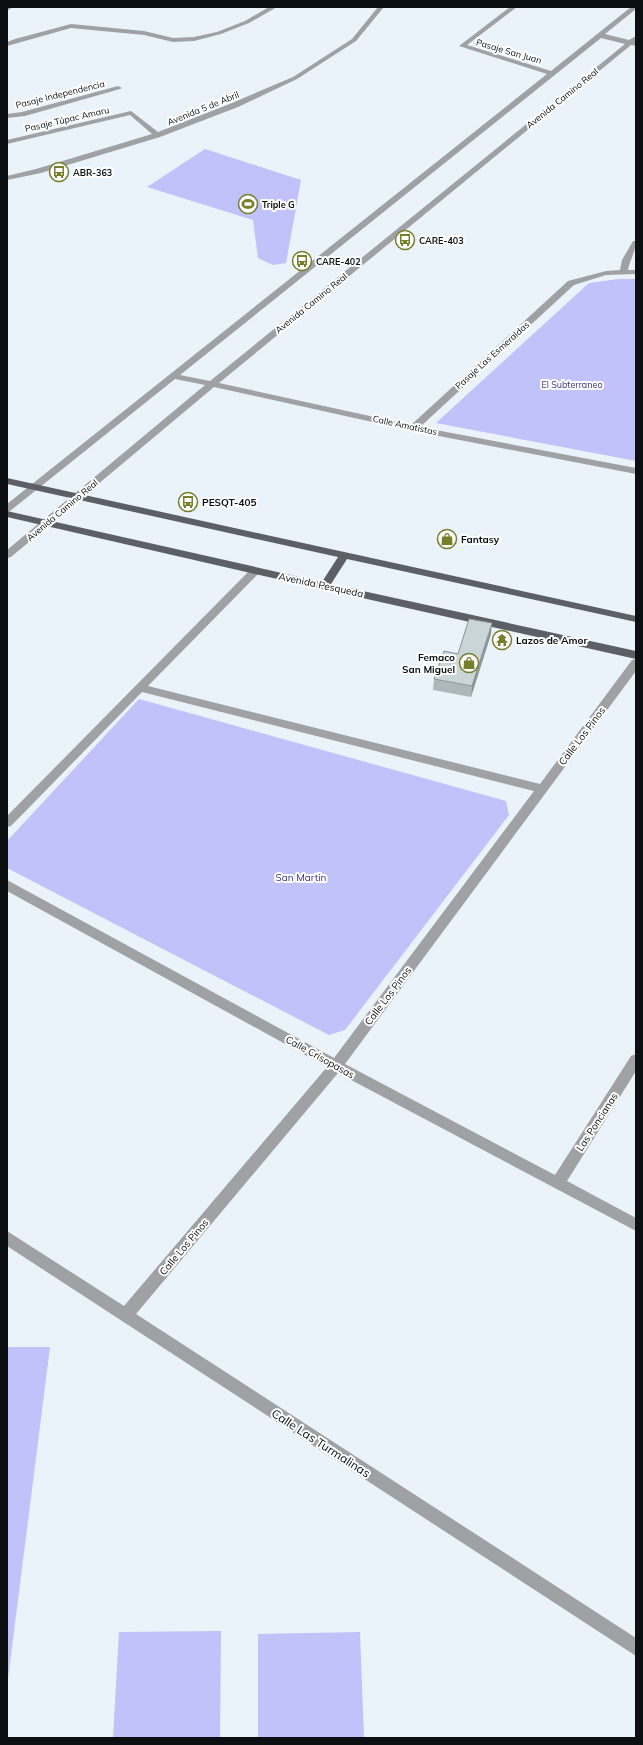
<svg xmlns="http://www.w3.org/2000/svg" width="643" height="1745" font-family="Mulish,sans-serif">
  <rect width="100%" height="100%" fill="#e9f3f9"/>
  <!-- green -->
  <path fill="#c1c2f9" d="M205,149L301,180L286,263L273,265L258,258L253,220L147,187Z
    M618,279H636V461L436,423L589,283Z
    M139,699L506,801L509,815L345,1030L329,1035L7,868V841Z
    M7,1347H50L7,1687Z
    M221,1631L220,1738H113L119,1632Z
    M360,1632L364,1738H258V1634Z"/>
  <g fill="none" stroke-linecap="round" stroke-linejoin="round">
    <!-- minor -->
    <path fill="#9fa1a5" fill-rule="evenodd" d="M7,7H13L7,11Z
      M269,7H277L249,23L221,34L194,41L173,42L144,35L71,28L7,46V42L15,39L71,24L144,31L173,38L194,37L217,32L245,21Z
      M378,7H384L356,41L297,79L238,107L160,137L41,173L7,180V176L36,169L152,134L130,115L7,144V140L131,111L158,132L232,103L293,77L352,39Z
      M510,7H517L467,45L551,71L631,7H636V9L605,34L629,40L636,36V46L631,45L219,383L411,425L568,281L606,271L620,270L622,260L633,241H636C636,251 630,259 628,270H636V274L606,275L574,285L420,427L636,468V474L413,431L214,387L11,557L7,558V550L205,385L175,379L10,511L7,512V504L547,74L459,46ZM601,38L625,44L210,381L180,375Z
      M118,86L122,88L120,89L25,116L7,118V114L22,112Z
      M255,568L260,571L259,573L148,686L540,784L632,660L636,659V671L345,1064L555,1175L631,1056L636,1054V1071L567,1181L636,1218V1231L338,1073L136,1314L636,1638V1656L7,1246V1231L124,1306L327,1067L7,891V880L334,1058L534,791L142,692L11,826L7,827V816L251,569Z"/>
    <!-- major -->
    <path fill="#5c6066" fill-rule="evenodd" d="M7,478L636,616V622L347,559L331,584L636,651V659L255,574L7,517V511L322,582L338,557L7,484Z"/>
  </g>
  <!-- wall -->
  <path fill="#aeb7ba" d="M491,634L471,697L433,690L434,679L458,654Z"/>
  <!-- shaded-wall -->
  <path fill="#8d9597" d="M492,623L491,634L471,697L472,686Z"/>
  <!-- building -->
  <path fill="#cad5d8" stroke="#8d9597" d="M469,619L492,623L472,686L434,679L444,651L458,654Z"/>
  <!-- icons -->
  <defs>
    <symbol id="bus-ring" viewBox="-11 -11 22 22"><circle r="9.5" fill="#fff" stroke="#757f2c" stroke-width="1.5"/><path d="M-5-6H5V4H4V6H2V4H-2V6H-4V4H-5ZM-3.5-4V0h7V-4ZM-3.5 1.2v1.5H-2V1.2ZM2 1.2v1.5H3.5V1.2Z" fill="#757f2c"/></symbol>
    <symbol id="stadium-ring" viewBox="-11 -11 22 22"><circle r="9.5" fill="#fff" stroke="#757f2c" stroke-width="1.5"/><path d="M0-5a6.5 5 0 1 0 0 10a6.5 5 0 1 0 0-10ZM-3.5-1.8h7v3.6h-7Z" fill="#757f2c"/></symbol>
    <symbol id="shop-ring" viewBox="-11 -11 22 22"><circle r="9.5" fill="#fff" stroke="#757f2c" stroke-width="1.5"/><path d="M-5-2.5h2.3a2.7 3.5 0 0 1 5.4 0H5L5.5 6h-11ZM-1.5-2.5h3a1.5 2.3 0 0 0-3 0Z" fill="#757f2c"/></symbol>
    <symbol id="temple-ring" viewBox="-11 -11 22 22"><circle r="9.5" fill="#fff" stroke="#757f2c" stroke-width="1.5"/><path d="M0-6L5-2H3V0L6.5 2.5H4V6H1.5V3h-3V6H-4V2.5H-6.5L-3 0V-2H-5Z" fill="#757f2c"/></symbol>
  </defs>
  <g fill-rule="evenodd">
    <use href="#bus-ring" x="48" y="161" width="22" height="22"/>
    <use href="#stadium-ring" x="237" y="193" width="22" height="22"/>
    <use href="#bus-ring" x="394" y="229" width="22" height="22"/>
    <use href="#bus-ring" x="291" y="250" width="22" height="22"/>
    <use href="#bus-ring" x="177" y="491" width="22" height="22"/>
    <use href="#shop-ring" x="436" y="528" width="22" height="22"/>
    <use href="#temple-ring" x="491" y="629" width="22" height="22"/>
    <use href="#shop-ring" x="458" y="652" width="22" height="22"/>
  </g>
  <g text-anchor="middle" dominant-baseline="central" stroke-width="4" stroke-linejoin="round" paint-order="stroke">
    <!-- far-street labels -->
    <g font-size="9" fill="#0c0f11" stroke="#fff">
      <text transform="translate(509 51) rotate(16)">Pasaje San Juan</text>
      <text transform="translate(60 94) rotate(-14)">Pasaje Independencia</text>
      <text transform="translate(562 98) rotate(-39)">Avenida Camino Real</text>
      <text transform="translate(203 108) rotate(-22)">Avenida 5 de Abril</text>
      <text transform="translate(67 119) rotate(-13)">Pasaje Túpac Amaru</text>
      <text transform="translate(311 303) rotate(-39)">Avenida Camino Real</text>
      <text transform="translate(492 355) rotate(-42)">Pasaje Las Esmeraldas</text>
      <text transform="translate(405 425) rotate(12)">Calle Amatistas</text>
      <text transform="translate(62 510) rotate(-40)">Avenida Camino Real</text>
    </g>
    <!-- far-poi labels -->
    <g font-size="9" font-weight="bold" fill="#0c0f11" stroke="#fff" text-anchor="start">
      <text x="73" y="172">ABR-363</text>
      <text x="262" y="204">Triple G</text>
      <text x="419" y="240">CARE-403</text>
      <text x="316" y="261">CARE-402</text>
    </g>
    <!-- far-park labels -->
    <g font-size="9" fill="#3a2f82" stroke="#fff">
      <text x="572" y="384">El Subterraneo</text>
    </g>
    <!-- poi labels -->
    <g font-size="10" font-weight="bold" fill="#0c0f11" stroke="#fff" text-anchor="start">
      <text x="202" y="502">PESQT-405</text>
      <text x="461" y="539">Fantasy</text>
      <text x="516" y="640">Lazos de Amor</text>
      <text x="455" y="657" text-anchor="end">Femaco<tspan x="455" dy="12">San Miguel</tspan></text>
    </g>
    <!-- street labels -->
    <g font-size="10" fill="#0c0f11" stroke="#fff">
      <text transform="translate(321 585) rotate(12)">Avenida Pesqueda</text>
      <text transform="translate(582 736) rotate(-53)">Calle Los Pinos</text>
      <text transform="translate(388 996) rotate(-53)">Calle Los Pinos</text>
      <text transform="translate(320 1057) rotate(29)">Calle Crisopasas</text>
      <text transform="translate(597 1122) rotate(-57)">Las Poncianas</text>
      <text transform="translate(184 1247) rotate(-50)">Calle Los Pinos</text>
    </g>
    <!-- park labels -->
    <g font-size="10" fill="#3a2f82" stroke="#fff">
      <text x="301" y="877">San Martin</text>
    </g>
    <!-- near-street labels -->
    <g font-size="12" fill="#0c0f11" stroke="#fff">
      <text transform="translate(321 1443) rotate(33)">Calle Las Turmalinas</text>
    </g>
  </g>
  <!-- border -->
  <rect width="643" height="1745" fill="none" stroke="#0c0f11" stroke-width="16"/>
</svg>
